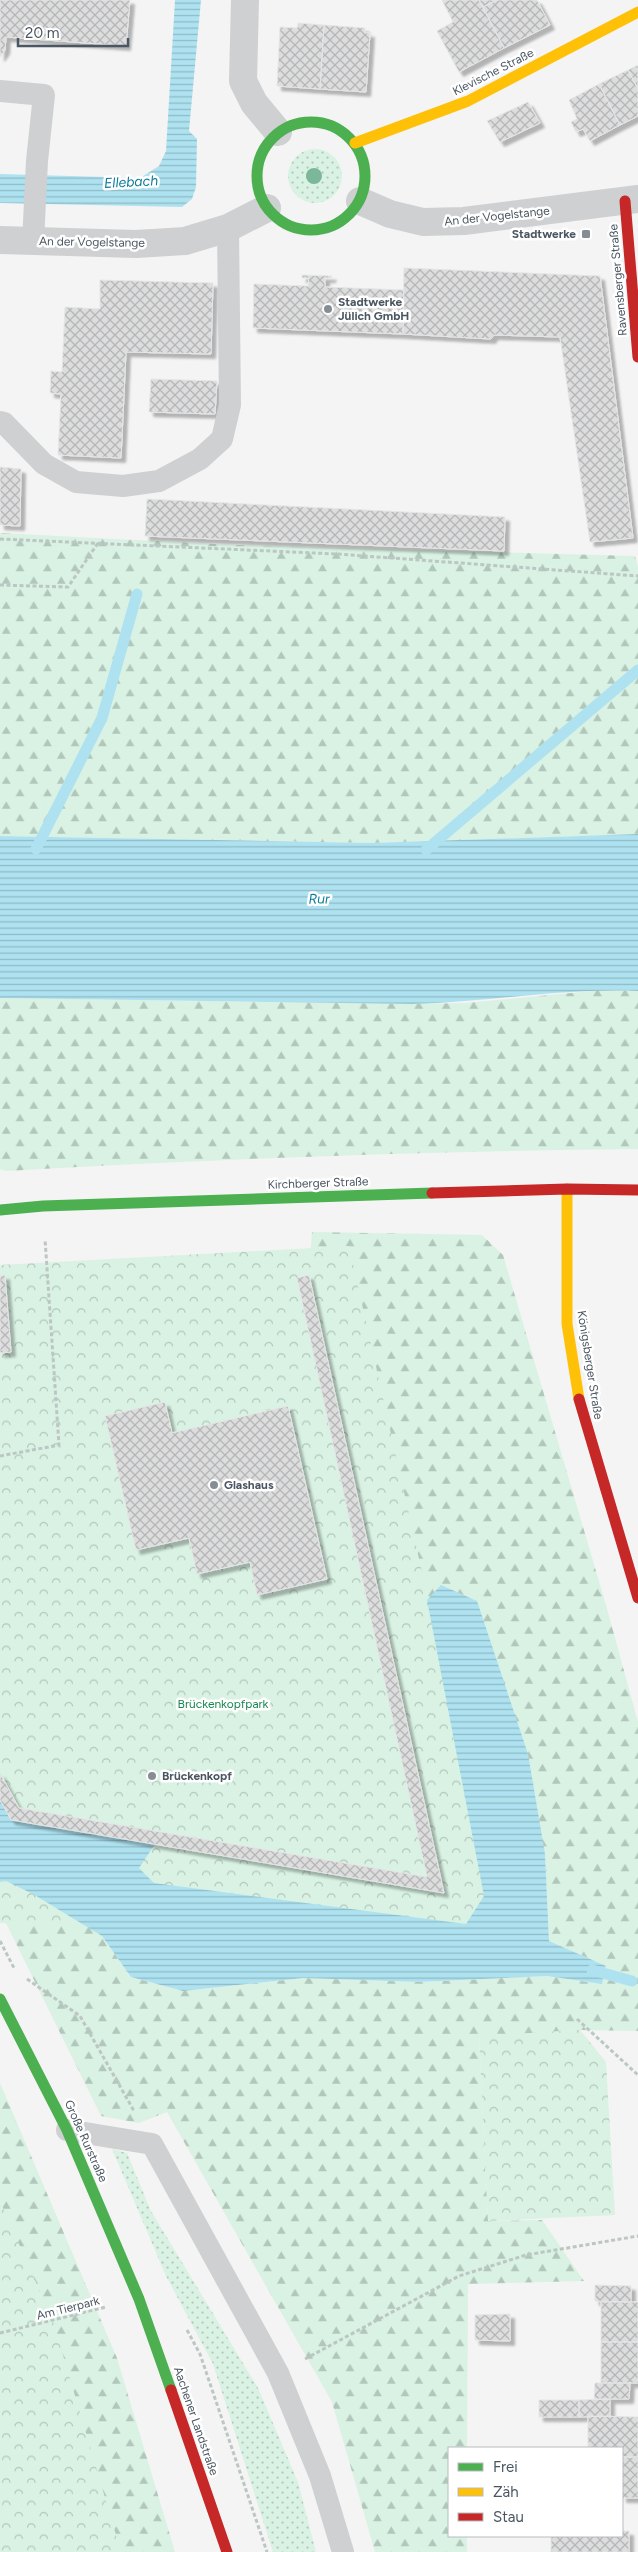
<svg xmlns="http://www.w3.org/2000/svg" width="638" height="2552" font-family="Figtree,sans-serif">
  <defs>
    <pattern id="grass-dots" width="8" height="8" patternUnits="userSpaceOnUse" patternTransform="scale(1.25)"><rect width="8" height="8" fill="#d9f2e3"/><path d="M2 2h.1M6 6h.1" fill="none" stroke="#b2c7bb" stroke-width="1.8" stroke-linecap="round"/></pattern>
    <pattern id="forest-firs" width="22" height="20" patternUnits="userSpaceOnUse" patternTransform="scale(1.25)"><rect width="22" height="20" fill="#d9f2e3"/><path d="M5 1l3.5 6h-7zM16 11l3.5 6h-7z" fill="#b2c7bb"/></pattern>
    <pattern id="park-crowns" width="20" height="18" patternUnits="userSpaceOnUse" patternTransform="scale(1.25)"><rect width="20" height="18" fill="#d9f2e3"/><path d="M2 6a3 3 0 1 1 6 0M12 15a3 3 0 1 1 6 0" fill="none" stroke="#b2c7bb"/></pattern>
    <pattern id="water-rules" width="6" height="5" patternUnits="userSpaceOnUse" patternTransform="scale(1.25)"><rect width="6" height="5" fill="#aee2f0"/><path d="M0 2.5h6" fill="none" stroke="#90bac6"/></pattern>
    <pattern id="building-cross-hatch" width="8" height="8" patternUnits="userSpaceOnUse" patternTransform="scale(1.25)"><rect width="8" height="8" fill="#ddddde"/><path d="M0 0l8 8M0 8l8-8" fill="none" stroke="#b5b6b7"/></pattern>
    <filter id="shadow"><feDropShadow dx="4.5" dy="4.5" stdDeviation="1" flood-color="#0004"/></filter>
  </defs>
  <rect width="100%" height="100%" fill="#f4f4f4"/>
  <!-- grass -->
  <path fill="url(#grass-dots)" d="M288 176a27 27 0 1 1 54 0a27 27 0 1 1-54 0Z
    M112,2149L127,2153L151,2211L258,2388L298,2482L316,2552H273L213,2364L166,2276Z"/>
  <!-- forest -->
  <path fill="url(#forest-firs)" d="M0,533L233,545L635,556L638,567V834L371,843L0,836Z
    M602,990L638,991V1149C427,1151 217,1159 6,1171L0,1169V998L413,1004L465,1003Z
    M312,1232L482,1235L503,1255L606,1605L638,1722V2031L580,2030L479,2037L488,2221L542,2220L584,2281L468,2284L467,2448H449V2536H467V2552H375L332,2402L167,2112L139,2123L101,2116L0,1911L33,1894L102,1936L131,1977L183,1991L303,1978L419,1982L547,1976L602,1984L606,1966L549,1941L545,1854L427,1600L309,1275Z
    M0,2083L117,2358L175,2552H0Z"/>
  <!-- park -->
  <path fill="url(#park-crowns)" d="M349,1246L504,1939L0,1923V1265Z
    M580,2030L606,2062L615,2215L488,2221L479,2036Z
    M0,2201L53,2321L121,2552H0Z"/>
  <!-- water -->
  <path fill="url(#water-rules)" d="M175,0H201L189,131L197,139L196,187L192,199L182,207L0,203V174L140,178L159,166L166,151Z
    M638,834V991C563,988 488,1002 413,1004L0,998V836L371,843Z
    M441,1585L477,1601L528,1754L545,1854L549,1941L606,1966L602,1984L547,1976L419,1982L303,1978L183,1991L131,1977L102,1936L33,1894L6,1881L0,1882V1800L11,1820L155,1844L139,1868L154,1883L466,1924L484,1896L427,1600Z"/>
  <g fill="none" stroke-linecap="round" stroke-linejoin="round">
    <!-- stream -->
    <path stroke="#aee2f0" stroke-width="11" d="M36,849L102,718L137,594
      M426,850L638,670
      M592,1970L632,1981"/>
  </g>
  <!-- building -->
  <path fill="url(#building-cross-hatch)" stroke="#e5e6e7" filter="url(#shadow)" d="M0,0H130L126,46L6,37L5,50L0,57Z
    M442,0H479L504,48L459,72L437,31L453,22Z
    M479,0H497L483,7Z
    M497,0H537L550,25L504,48L483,7Z
    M298,23L324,25L320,89L277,86L280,27L297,28Z
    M324,25L365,28V33H370L366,92L320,89Z
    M638,65V89L628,70Z
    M628,70L638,89V116L620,125L599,84Z
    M599,84L620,125L590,141L583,129L576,132L571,122L577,119L569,100Z
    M528,102L540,123L500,142L487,121Z
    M404,268L600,276L633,538L590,542L560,337L494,335L491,339L403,334Z
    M302,275L332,276L331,278H325V287L404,290L403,334L253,328L254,284L308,286L309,278H302Z
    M100,280L213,283L211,354L126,352L121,458L58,455L61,394L50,393L51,371L62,372L65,307L100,309Z
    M151,379L217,381L215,414L149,412Z
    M0,467L21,469L20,526L0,525Z
    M147,499L505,517L504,551L145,536Z
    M5,1275L11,1352L0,1353V1276Z
    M309,1275L444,1893L11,1820L0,1800V1773L19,1808L427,1877L297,1278Z
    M165,1402L172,1433L288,1406L327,1579L257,1595L250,1562L197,1574L189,1538L136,1550L105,1416Z
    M595,2285L631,2286V2302L595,2301Z
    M601,2302H638V2342H601Z
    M510,2314V2341L475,2340V2315Z
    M601,2342H638V2383H601Z
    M595,2383H630L629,2399H594Z
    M610,2399V2416L579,2417V2400Z
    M539,2400H579V2417H539Z
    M588,2416L638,2417V2457H622V2448H588Z
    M622,2457H638V2498H622Z
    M622,2531H629V2552H551V2536H622Z"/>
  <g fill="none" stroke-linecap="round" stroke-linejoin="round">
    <!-- path -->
    <path stroke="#bcc7c4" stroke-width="3" stroke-dasharray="4 2.5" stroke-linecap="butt" d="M0,539L337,554L638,576
      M0,585L68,587L98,543
      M0,1456L59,1445L45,1239
      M0,1941L14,1968
      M27,1979L80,2016L134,2111
      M577,2019L638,2075
      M187,2330L200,2354L267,2552
      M0,2333L106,2307
      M305,2359L459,2276L526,2255L638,2236"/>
    <!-- lane -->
    <path stroke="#ced0d2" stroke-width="22" d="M0,91L44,95L37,161L33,242
      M0,422L4,423L44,464L76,482L123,486L159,481L200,459L222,439L230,405L228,228
      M67,2130L152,2144L278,2373L320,2476L343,2552"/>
    <!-- street -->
    <path stroke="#ced0d2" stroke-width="28" d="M245,0L243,81L254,103L278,132
      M360,201L390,214L423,222L464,221L638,199
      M0,240L136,244L185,241L228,228L267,208"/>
    <!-- fast -->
    <path stroke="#4caf50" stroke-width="11" d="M257 176a54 54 0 1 1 108 0a54 54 0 1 1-108 0Z
      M0,1210L43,1206L432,1193
      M0,1999L67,2130L139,2299L171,2390"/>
    <!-- slow -->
    <path stroke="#ffc107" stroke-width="11" d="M355,143L468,101L638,12
      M567,1189V1324L579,1399"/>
    <!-- jam -->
    <path stroke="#c62828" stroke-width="11" d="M625,201L638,357
      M432,1193L567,1189L638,1190
      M579,1399L638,1598
      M171,2390L227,2552"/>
  </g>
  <!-- trees -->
  <circle fill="#7ab899" cx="314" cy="176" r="8"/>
  <!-- markers -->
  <g fill="#868d94" stroke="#fff" stroke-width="2">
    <rect x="581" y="229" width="10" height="10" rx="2.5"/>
    <circle cx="328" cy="309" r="5"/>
    <circle cx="214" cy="1485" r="5"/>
    <circle cx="152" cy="1776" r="5"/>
  </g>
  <g text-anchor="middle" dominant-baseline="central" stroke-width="5" stroke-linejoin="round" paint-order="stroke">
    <!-- street labels -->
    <g font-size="12" fill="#4a5661" stroke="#fff">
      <text transform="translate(493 72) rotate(-27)">Klevische Straße</text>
      <text transform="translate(497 216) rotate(-6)">An der Vogelstange</text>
      <text transform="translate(92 242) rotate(1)">An der Vogelstange</text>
      <text transform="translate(618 280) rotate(-95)">Ravensberger Straße</text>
      <text transform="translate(318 1183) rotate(-2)">Kirchberger Straße</text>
      <text transform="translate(590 1365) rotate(81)">Königsberger Straße</text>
      <text transform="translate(86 2141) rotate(66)">Große Rurstraße</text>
      <text transform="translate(68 2308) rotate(-14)">Am Tierpark</text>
      <text transform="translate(196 2421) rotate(71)">Aachener Landstraße</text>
    </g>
    <!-- poi labels -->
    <g font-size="12" font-weight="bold" fill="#4a5661" stroke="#fff" text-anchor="start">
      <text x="576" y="234" text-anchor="end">Stadtwerke</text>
      <text x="338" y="302">Stadtwerke<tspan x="338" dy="14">Jülich GmbH</tspan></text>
      <text x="224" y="1485">Glashaus</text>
      <text x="162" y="1776">Brückenkopf</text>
    </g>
    <!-- park labels -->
    <g font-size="12" fill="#17864f" stroke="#fff">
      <text x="223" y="1704">Brückenkopfpark</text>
    </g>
    <!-- water labels -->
    <g font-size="14" font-style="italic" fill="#0c7c9b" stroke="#fff">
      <text transform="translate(131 182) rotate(-3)">Ellebach</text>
      <text transform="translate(319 899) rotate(-1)">Rur</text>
    </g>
  </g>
  <!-- legend -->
  <rect x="448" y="2447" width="175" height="90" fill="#ffffff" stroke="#b7bbc0"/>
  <rect x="458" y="2463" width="25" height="8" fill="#4caf50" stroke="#b7bbc0"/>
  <text x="493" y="2472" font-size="15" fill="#4a5661">Frei</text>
  <rect x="458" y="2488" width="25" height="8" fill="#ffc107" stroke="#b7bbc0"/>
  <text x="493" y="2497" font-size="15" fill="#4a5661">Zäh</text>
  <rect x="458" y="2513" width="25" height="8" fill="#c62828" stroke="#b7bbc0"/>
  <text x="493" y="2522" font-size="15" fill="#4a5661">Stau</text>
  <!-- scale -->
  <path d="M18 38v8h110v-8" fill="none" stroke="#4a5661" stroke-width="2.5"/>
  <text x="25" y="38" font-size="15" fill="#4a5661" stroke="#ffffff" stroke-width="4" paint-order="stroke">20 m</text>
</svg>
